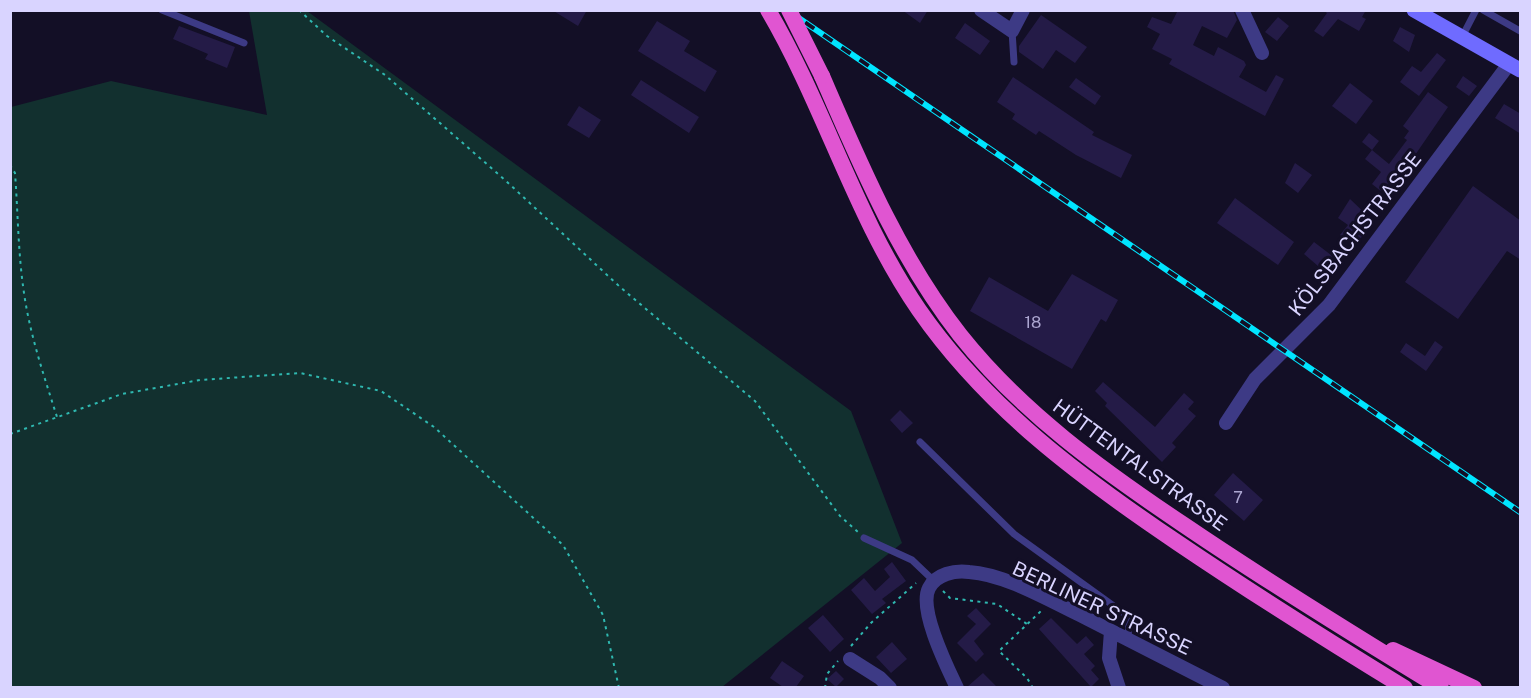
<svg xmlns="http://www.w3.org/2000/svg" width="1531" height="698" font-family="'Public Sans',sans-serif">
  <rect width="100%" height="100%" fill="#130f26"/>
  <!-- green -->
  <path fill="#12302f" d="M249,11H307L851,411L902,543L722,687L11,688V107L111,81L267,115Z"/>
  <!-- building -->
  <path fill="#241b47" d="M552,10H587L578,26Z
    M902,10H928L920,23Z
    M1178,10H1233L1237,20L1227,38L1202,26L1193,45L1214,56L1218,47L1244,61L1246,65L1239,77L1266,92L1276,75L1284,79L1265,116L1169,64L1172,59L1152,49L1160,34L1147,27L1152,17L1171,24Z
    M1323,10H1366L1362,17L1366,19L1359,31L1338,19L1323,37L1314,31L1327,13Z
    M1041,15L1087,47L1075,63L1056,50L1043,69L1019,52V46Z
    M1278,17L1289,26L1277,41L1265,32Z
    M657,21L690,41L684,51L717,71L705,92L638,51Z
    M965,23L990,41L980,55L955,38Z
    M179,26L235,47L227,68L205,59L208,54L173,39Z
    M1400,27L1415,35L1409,52L1393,41Z
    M1437,53L1446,60L1419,96L1400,82L1412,66L1421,72Z
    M1463,76L1477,86L1469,96L1456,87Z
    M1013,77L1094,132L1092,135L1132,155L1121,178L1076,155L1039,131L1036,135L1012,119L1015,114L997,102Z
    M1076,78L1101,96L1095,105L1069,87Z
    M641,80L699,117L689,133L631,95Z
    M1350,83L1373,101L1356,124L1332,106Z
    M1428,92L1448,107L1387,196L1372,184L1381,172L1365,159L1372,150L1389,164L1407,140L1404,138L1409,131L1403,126Z
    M1504,104L1521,114V134L1495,118Z
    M579,106L601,120L589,138L567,125Z
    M1369,133L1379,141L1372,150L1362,142Z
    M1295,163L1312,175L1298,193L1285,183Z
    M1473,186L1521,221V260L1507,251L1458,319L1405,282Z
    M1235,198L1294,242L1278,265L1217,223Z
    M1350,199L1370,218L1362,228L1366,231L1355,246L1340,235L1348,225L1338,218Z
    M1314,242L1335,258L1325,272L1304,254Z
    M1072,274L1118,300L1106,322L1101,319L1072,369L970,311L989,277L1048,311Z
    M1297,296L1305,305L1297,313L1288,304Z
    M1435,341L1443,347L1426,371L1400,352L1406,343L1425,356Z
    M1103,382L1155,427L1184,393L1194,402L1188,409L1196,416L1172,443L1176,447L1162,462L1105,406L1107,403L1095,391Z
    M900,410L913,423L902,433L890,420Z
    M1233,473L1263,500L1244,521L1214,495Z
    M892,562L906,581L882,599L886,603L872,614L851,590L864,578L875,591L890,577L884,569Z
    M976,608L991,624L974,641L984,654L976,662L957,643L976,624L967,616Z
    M823,615L844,639L830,652L808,628Z
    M1051,618L1077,644L1086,636L1094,645L1084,654L1095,666L1091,670L1099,679L1091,687L1039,629Z
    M892,642L907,659L891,673L876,657Z
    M782,661L804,676L796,687H783L770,678Z
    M836,671L844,679L836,687L827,679Z
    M983,673L997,687H967Z"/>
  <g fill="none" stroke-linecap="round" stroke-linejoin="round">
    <!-- path -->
    <path stroke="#2fb8b0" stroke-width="2" stroke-dasharray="3 4.5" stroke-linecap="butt" d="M299,10L327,36L385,75L505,180L620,287L755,401L840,516L858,532
      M10,165L15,173C18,213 18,253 24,293C30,335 44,376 57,417
      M10,434L122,394L200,380L300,373L381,391L434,427L563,545L603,615L619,688
      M943,591L950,598L997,604L1027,624
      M851,646L871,623L916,583
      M825,688L827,674L838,661
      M1033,688L1027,678L999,651L1041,611"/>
    <!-- service -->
    <path stroke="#3d3a85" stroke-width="7" d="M162,10L244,43
      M1483,10L1520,31
      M1012,31L1014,62
      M1462,37L1476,10
      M920,442L1014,534L1129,617L1128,640
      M864,538L912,560L934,581"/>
    <!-- minor -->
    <path stroke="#3d3a85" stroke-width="14" d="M981,10L1012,31L1023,10
      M1242,10L1262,53
      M1226,423L1255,379L1329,305L1509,64
      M1111,631L1109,658L1119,688
      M850,659L880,678L890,688
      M957,688C947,667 918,609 929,588C936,574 955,570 969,572C1004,574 1049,600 1080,615C1128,639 1175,664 1223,688"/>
    <!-- secondary -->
    <path stroke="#6f6bff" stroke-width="15" d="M1414,10L1520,70"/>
    <!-- trunk -->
    <path stroke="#e055d1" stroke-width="16" d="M768,10C825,107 855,217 919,310C987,408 1080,477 1178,543C1252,593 1328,641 1405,688
      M822,76C861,166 899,257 960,335C1022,413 1102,470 1184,525C1268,582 1354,635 1441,688
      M1393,650L1474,688"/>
    <defs>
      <path id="rail" d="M787,10L1520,512"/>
    </defs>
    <!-- rail casing -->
    <use href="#rail" stroke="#00e5ff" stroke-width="6"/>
    <!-- rail -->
    <use href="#rail" stroke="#130f26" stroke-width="4" stroke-dasharray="11" stroke-linecap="butt"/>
    <!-- trunk-bridge -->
    <path stroke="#e055d1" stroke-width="16" d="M789,10L822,76"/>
  </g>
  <g text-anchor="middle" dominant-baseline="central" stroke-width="6" stroke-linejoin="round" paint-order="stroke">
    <!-- number labels -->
    <g font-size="16" fill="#aca6d1">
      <text x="1033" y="322">18</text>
      <text x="1238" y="497">7</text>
    </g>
    <!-- street labels -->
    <g font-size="20" fill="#d9d4ff" stroke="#130f26">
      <text transform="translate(1355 234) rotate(-52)">KÖLSBACHSTRASSE</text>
      <text transform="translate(1140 465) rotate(36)">HÜTTENTALSTRASSE</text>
      <text transform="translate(1102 608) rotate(25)">BERLINER STRASSE</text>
    </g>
  </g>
  <!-- border -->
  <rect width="1531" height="698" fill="none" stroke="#d9d4ff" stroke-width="24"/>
</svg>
